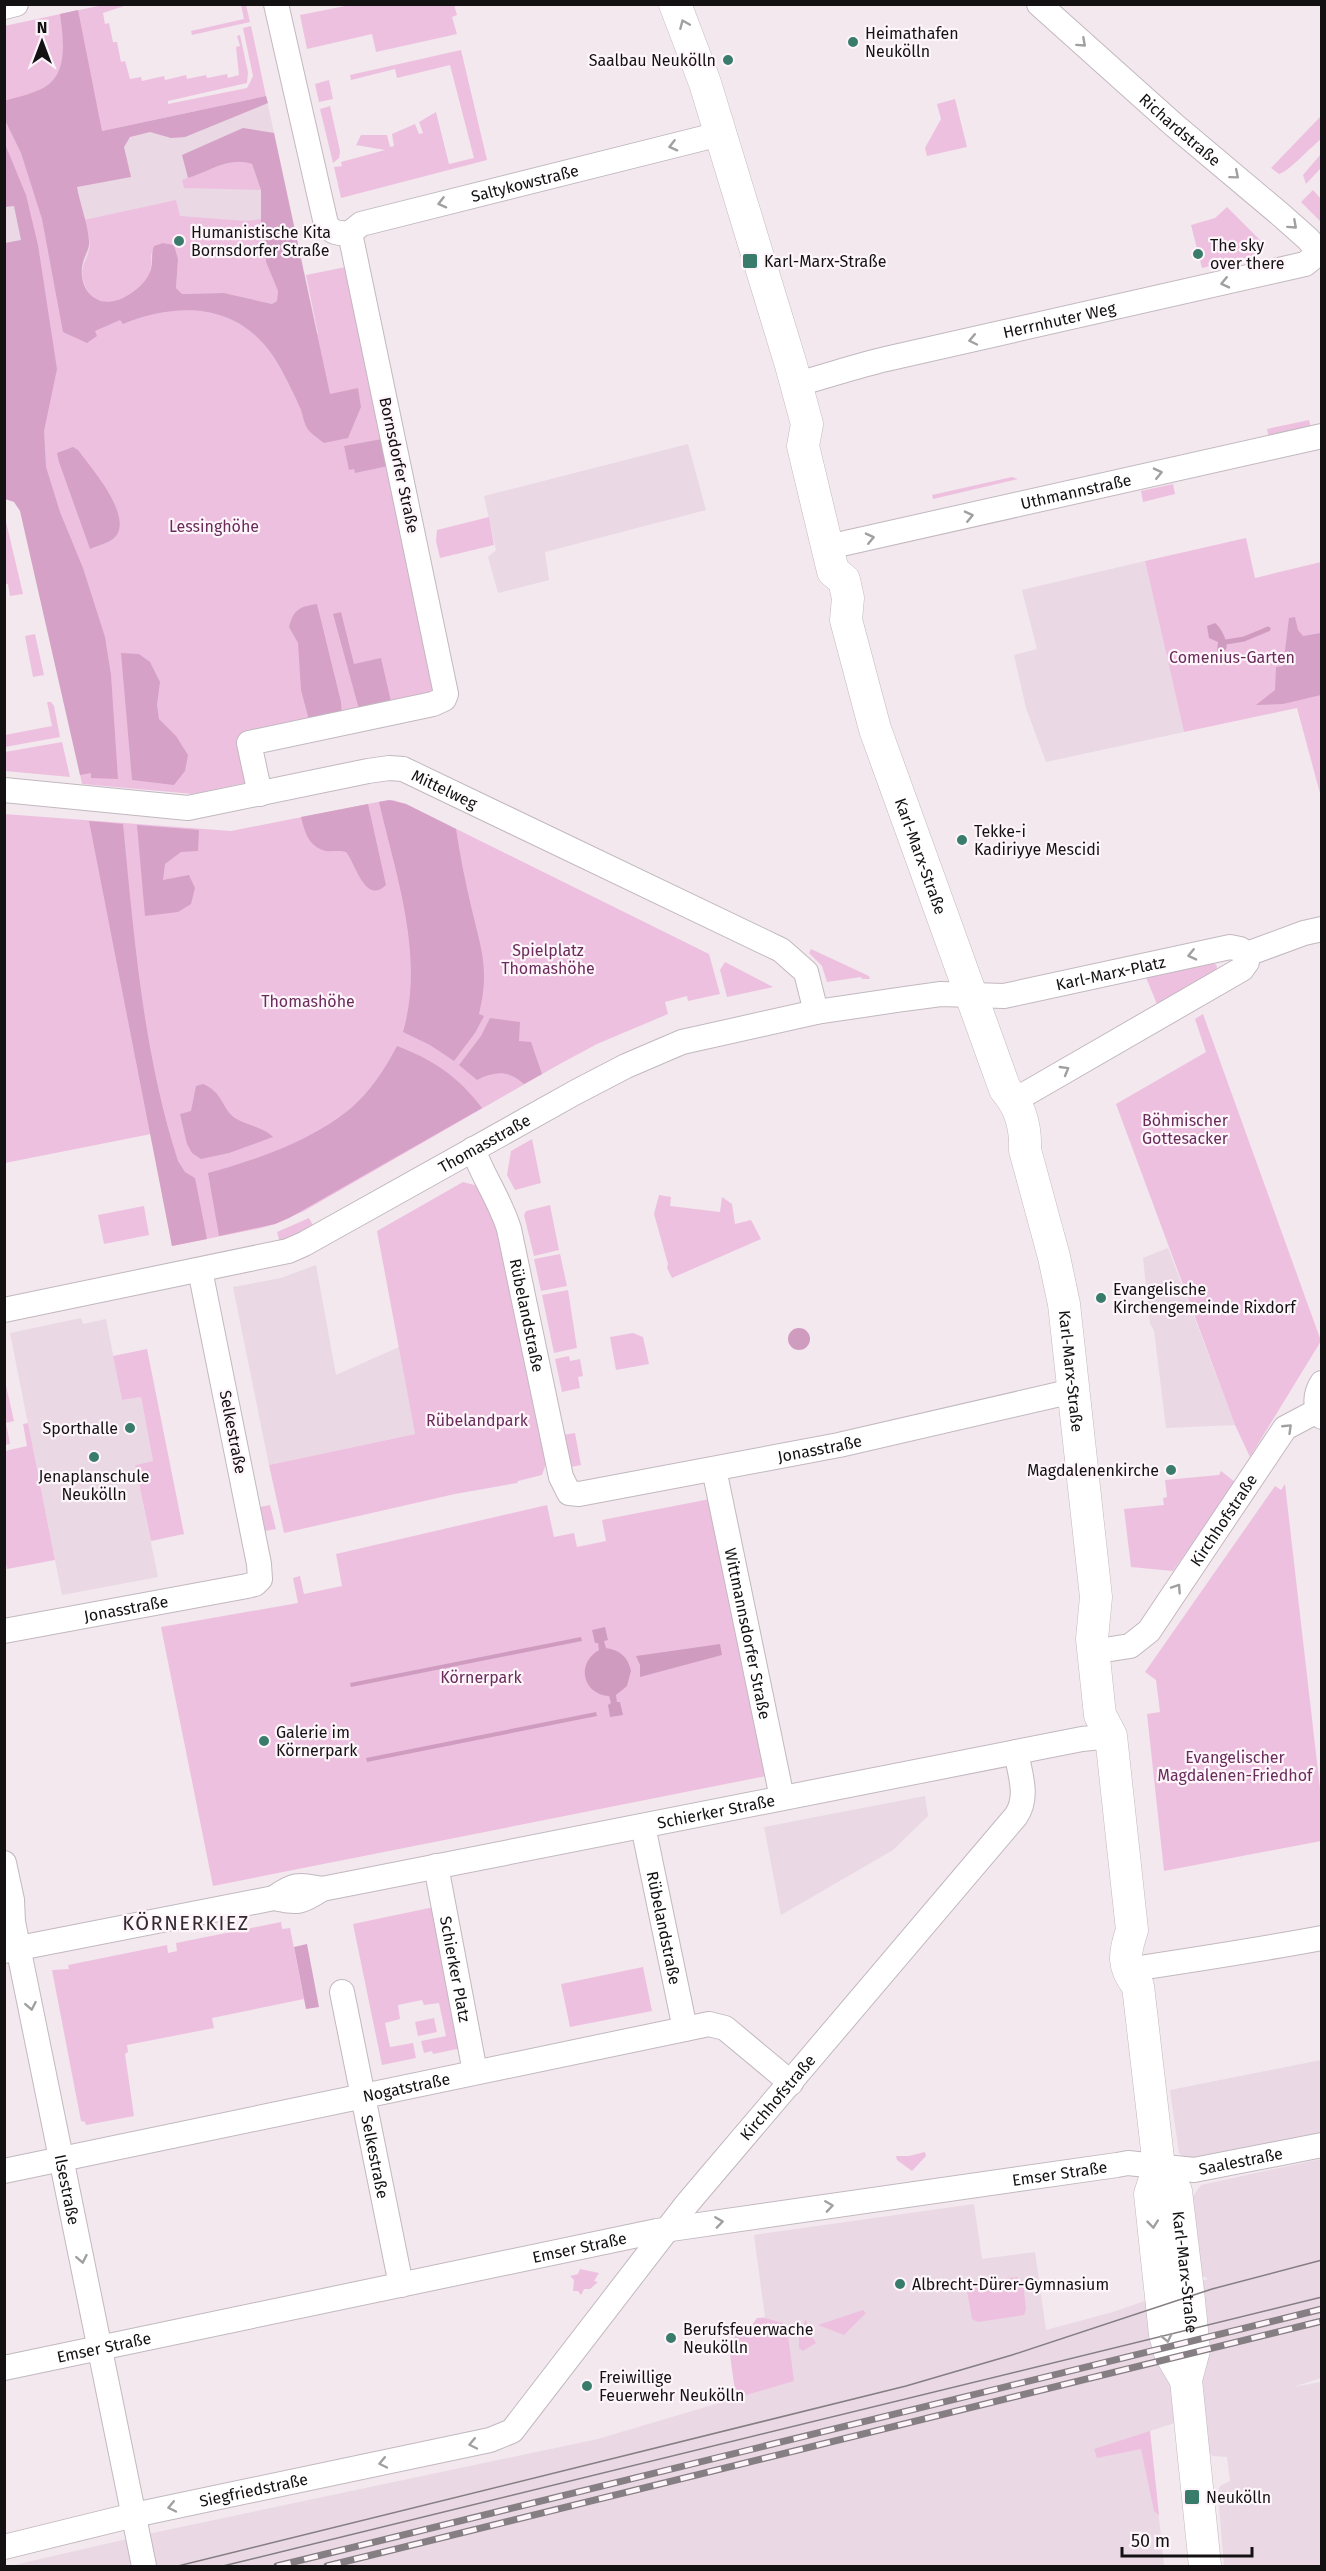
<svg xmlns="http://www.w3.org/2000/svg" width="1326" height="2571" font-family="'Fira Sans',sans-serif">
  <rect width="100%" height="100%" fill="#f2e8ee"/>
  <!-- built -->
  <path fill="#ead8e4" d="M266,96L318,334L86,312L72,188L102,131Z
    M16,200L30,267L4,272V202Z
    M688,444L706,510L545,552L549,580L498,593L488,557L496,550L484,496Z
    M1145,561L1184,732L1046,762L1026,708L1014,655L1037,649L1022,590Z
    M1168,1248L1235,1425L1166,1428L1154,1330L1150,1324L1143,1258Z
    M316,1265L336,1375L399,1347L415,1434L269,1465L233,1287L281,1278Z
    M81,1318L83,1324L106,1319L122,1400L141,1397L153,1461L135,1465L158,1577L62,1595L10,1333Z
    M925,1796L928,1816L893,1850L781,1915L764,1827Z
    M1321,2060V2133L1194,2158H1185L1179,2153L1170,2090Z
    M1321,2159V2378L1293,2387L1321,2382V2566H1224L1218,2493L1220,2486L1230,2481L1227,2457L1213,2456L1208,2452L1202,2414L1150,2431L1164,2566H10L162,2531L598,2439L736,2398L729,2347L740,2328L751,2327L757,2318L765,2317L754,2235L974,2204L982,2259L1035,2252L1046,2330L1113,2312L1208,2279L1198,2273L1191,2199L1201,2185Z"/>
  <!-- green -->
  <path fill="#eec0e0" d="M103,5H127L103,13L105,24L109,23L113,42H117L121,62L125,61L130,79L141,77L142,81L164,76L165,80L186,75L187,79L206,75L207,78L227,74L228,78L239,75L236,47L240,46L237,36L240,35L248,72L247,83L168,101V104L247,88L253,76L243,28L251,26L266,96L102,131L73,188L86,312L168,297L318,334L306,275L346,267L435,693L238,739L245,783L193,794L82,784L5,410L29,267L16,200L5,202L4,26Z
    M241,5H246L250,22L192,35L191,31L244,19Z
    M350,5H454L457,15L452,17L457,34L376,52L372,34L307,49L300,15Z
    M461,50L487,160L341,198L334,167L342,166L341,162L385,150L356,145L361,135H387L390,147L394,146L392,134L415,124L419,134L423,133L419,122L436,112L449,164L474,158L450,65L397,78L395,69L351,80L350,75Z
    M329,80L333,99L319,102L315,84Z
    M955,99L967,147L927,156L925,148L941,119L937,104Z
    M330,106L340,151L339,158L333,163L320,109Z
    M1321,116V139C1312,146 1288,172 1279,174L1271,168Z
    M1321,154V168L1306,184L1303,175Z
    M232,161H243L252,164L261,190L184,188L182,180Z
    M1313,190L1321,199V222L1301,202Z
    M176,200L180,216L246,221L261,219V233L266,238V262L278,291L277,301L272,304L224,293L182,294L176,288L178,259L174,245L163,243L151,254C151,263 152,273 146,280C134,296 100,314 88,291C74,268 90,261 90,243C89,235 86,227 84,220Z
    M1227,207L1263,243L1259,255L1202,268L1191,225L1215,218Z
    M1309,420L1311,428L1269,438L1267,429Z
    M1012,477L1018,479L933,499L932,495Z
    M1173,484L1175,494L1143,502L1141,491Z
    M4,513L23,594L10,596L8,584H5Z
    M489,517L494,545L440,558L436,541L437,530Z
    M1246,538L1255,578L1321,562V797L1297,708L1184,732L1145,561Z
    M35,634L44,675L33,677L25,636Z
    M47,702H51L54,706L60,737L5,747V735L52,726Z
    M62,742L70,777L5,771V752Z
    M383,801L393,800L406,804L709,954L720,994L688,1001L687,996L665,1002L668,1014L597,1044L558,1065L304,1211L275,1224L261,1228L172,1246L151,1134L5,1163L4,814L231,831Z
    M811,949L869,976L870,979H862L861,977L827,982L822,966L809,953Z
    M1212,961L1217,966L1216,974L1159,1009L1145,975Z
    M725,962L773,987L727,997L720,970Z
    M1203,1014L1321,1341L1250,1457L1235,1425L1116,1104L1206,1052L1195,1019Z
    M532,1139L541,1183L515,1190L507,1175L511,1151Z
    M463,1182L482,1187L494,1211L548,1458L542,1475L518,1481L517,1483L455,1494L284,1533L269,1465L415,1434L377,1231Z
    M659,1195L671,1197L670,1206L720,1212L722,1197L732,1204L735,1224L751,1220L761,1239L672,1278L667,1268L668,1264L654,1214Z
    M550,1205L559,1250L534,1256L524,1215L526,1211Z
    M144,1206L149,1235L104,1244L98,1215Z
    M309,1218L314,1227L280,1243L277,1232Z
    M560,1254L567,1286L541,1291L534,1259Z
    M568,1290L577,1348L554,1353L542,1295Z
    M633,1333L643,1337L649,1364L616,1370L610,1337Z
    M147,1349L184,1534L151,1541L135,1465L153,1461L141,1397L122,1400L113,1356Z
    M569,1356L570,1361L580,1359L583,1376L578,1377L580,1388L562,1392L555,1359Z
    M5,1381L14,1421L6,1423L10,1444L5,1445Z
    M28,1423L55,1560L7,1569L4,1556L5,1451L27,1446L23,1424Z
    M575,1433L581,1465L571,1467L563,1435Z
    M1221,1471L1235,1482L1173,1571L1131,1567L1124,1509L1164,1505L1163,1498L1167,1497L1165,1480L1219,1475Z
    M1285,1484L1321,1797V1841L1164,1871L1147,1714L1160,1712L1156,1680L1145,1672L1275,1486L1281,1490Z
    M710,1499L766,1776L213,1886L161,1627L298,1603L293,1578L300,1576L304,1594L342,1586L336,1554L547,1505L554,1537L574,1533L577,1547L606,1541L602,1520Z
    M270,1505L276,1529L265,1531L260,1507Z
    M434,1907L462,2048L433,2054L432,2051L424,2053L421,2041L446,2036L439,2003L424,2005L422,2000L398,2005L400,2019L385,2023L390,2047L413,2043L416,2058L382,2065L353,1924Z
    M281,1922L282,1929L290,1928L304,1999L212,2018L214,2028L127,2045L128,2052L125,2054L134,2116L86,2125L85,2122L81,2121L52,1970L69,1969L68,1965L167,1945L168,1953L177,1951L176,1943Z
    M643,1967L652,2011L570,2027L561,1984Z
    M434,2018L437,2032L418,2036L415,2022Z
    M925,2152L926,2156L912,2171L897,2160L896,2156H909Z
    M580,2269L599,2273L594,2281L598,2282L590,2289H584L581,2295L578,2291H573L574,2280L570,2276L578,2274Z
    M1017,2277L1023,2282L1026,2309L1024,2315L978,2322L972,2319L967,2290L970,2284Z
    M863,2310L866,2313L844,2335L818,2325Z
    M757,2318H765L783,2323L788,2335L794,2381L736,2398L729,2347L740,2328L751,2327Z
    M806,2319L808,2330L816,2343L803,2351L799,2348V2334Z
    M1150,2431L1159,2515L1154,2511L1141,2449L1097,2458L1094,2449Z"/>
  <!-- forest -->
  <path fill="#d5a1c6" d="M78,10L102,131L266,96L268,103L185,137L171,138L150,132L130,137L124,147L131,177L77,187C80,204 87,221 89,240C90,249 85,254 83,262C77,283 91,306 114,301C128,298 147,284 151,269C153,261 151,254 154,246L163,243L174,245L178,259L176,288L182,294L224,293L272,304L277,301L278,291L266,262V238L261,233V190L252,164C229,156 209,172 188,178L182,155L243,128L274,133L330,394L358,388L361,407L348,438L324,443C319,439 310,433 307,428C304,423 303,416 301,410C295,396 288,382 281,369C247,305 185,299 123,324L120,320L95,331L97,336L87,343L63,332L42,219L21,153L5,120L4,101C17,97 33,94 45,87C69,73 63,37 60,14Z
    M5,144L26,195L38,245L57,369L44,431L46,467L60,512L83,568L105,637L111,675L118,779L91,778V773L80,775L20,511L14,502L5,499V243L21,240L14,206L5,207Z
    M382,439L388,466L355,473L354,469L349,470L344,446Z
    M73,447L78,450C91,468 128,509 118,533C114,542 99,545 90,549L59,462L57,453Z
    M317,604L341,702L342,717L310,724L301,690L298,643L289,627C294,609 299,607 317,604Z
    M341,612L354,664L381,658L392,706L360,713L333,614Z
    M1295,617L1298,630L1303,636L1321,633V695L1283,704L1256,705L1275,690L1276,667L1283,666L1289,618Z
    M121,653L139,654L150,662L160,682L157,705L159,719L176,736L188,755L185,771L174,785L132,780Z
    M389,800L406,804L456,829C460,855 465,881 471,906C481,949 490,969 479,1014L484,1016L475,1033L454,1061L430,1045L403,1032C425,956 396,876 379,802Z
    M368,804L386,885C365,906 355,862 346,852C339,850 333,852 326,851C309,847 305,833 301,817Z
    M89,821L123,824C134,936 143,1053 178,1161L185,1172L195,1178L207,1239L172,1246Z
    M137,825L199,830L198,851L181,852L165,864L163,880L189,875L195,888L191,904L178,912L145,916Z
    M490,1018L520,1022L519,1041L531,1042L542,1074L524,1084C509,1070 495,1071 477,1080L459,1065L481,1036Z
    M397,1046C432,1059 459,1077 482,1108L289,1218L275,1224L219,1236L208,1173C256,1160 311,1141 350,1109C370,1092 385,1069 397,1046Z
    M203,1084C223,1092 222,1109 235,1118C247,1126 262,1126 273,1137L229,1153L201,1159L192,1153L187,1144L180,1114L191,1111L196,1086Z
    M307,1944L319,2007L306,2009L294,1947Z"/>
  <!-- water -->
  <path fill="#cf9cc0" d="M1215,623C1221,627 1229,643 1226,650L1217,651L1218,642L1209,638L1207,626Z
    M788 1339a11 11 0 1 1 22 0a11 11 0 1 1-22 0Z
    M605,1627L608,1640L604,1641L606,1648C620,1650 628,1657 631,1671L627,1686L616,1695L617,1702H620L623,1715L610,1717L608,1705L611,1703L609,1696C582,1694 576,1663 599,1650L598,1643H595L592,1630Z
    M581,1637L582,1641L351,1687L350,1683Z
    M720,1644L722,1655L640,1677V1665L636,1656Z
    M596,1712L597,1716L367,1762L366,1758Z"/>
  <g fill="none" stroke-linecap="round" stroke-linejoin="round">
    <!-- stream -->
    <path stroke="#cf9cc0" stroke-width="5" d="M1226,642L1244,639L1268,629"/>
    <defs>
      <g id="minor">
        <path d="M276,4L326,224C332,233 339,234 350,233"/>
        <path id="s1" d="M1039,4L1174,125L1281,215L1308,239L1322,255"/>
        <path d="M4,7L16,4"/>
        <path id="s2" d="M350,233L361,224L704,138"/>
        <path id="s3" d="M797,384C827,376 856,366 886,359L1305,264L1319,253"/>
        <path id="s4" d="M828,547L1322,436"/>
        <path id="s5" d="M4,790L188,808L368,771L389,768L403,769L781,950L806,972L816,1012"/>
        <path d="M260,794L249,743L433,704L444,699L446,694L350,233"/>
        <path d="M1247,954L1304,933L1322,929"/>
        <path d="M1015,1100L1242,969L1247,962V954"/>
        <path id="s6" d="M473,1149C483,1177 500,1200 509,1229L561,1477L569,1493L579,1494L839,1445L1073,1391"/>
        <path id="s7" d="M4,1310L288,1251L304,1244L576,1092L626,1066L682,1042L816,1012L897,1000L941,994L1004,996L1230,947L1240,949L1247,954"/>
        <path d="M1322,1383C1315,1394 1314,1407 1322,1417"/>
        <path id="s8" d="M714,1469L782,1798"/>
        <path id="s9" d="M4,1631L247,1586L255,1584L260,1579L259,1564L200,1270"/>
        <path id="s10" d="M1111,1649L1130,1646L1149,1631L1285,1428L1317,1411"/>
        <path id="s11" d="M643,1826L685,2029"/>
        <path id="s12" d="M4,1863L12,1900L13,1922L144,2566"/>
        <path id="s13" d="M436,1866L475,2072"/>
        <path id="s14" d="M274,1898C294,1884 297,1884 322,1889L1082,1739L1111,1736"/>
        <path d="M4,1951L274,1898C298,1903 301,1903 322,1889"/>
        <path d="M1146,1967C1205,1958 1263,1949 1322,1938"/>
        <path id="s15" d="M342,1992L401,2285"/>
        <path id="s16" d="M4,2171L709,2024L725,2028L791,2083"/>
        <path id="s17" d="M4,2368L657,2231L1117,2165L1128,2163L1194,2170L1322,2145"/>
        <path id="s18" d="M4,2547L134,2515L490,2440L512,2431L686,2205L1016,1816C1029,1797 1020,1774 1016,1752"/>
      </g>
      <g id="major">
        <path id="s19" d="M675,4L705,83L791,365L807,424L803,446L833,571L844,580L848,598L846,620L875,729L1005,1089C1021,1107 1026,1127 1025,1150L1054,1257L1064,1304L1096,1597L1092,1639L1100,1715L1111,1736L1132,1930C1124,1954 1122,1966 1138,1986L1159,2167L1150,2194L1165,2334L1170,2353L1186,2380"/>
        <path id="s20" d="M1159,2167L1176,2191L1188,2291L1194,2350L1186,2380L1205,2566"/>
      </g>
    </defs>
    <!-- minor casing -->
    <use href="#minor" stroke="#c2b8bf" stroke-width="26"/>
    <!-- major casing -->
    <use href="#major" stroke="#c2b8bf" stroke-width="33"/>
    <!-- minor -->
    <use href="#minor" stroke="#fff" stroke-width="24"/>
    <!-- major -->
    <use href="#major" stroke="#fff" stroke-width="32"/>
    <!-- tram -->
    <path stroke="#857e82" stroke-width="1.5" d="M178,2566L906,2386L1012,2355L1212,2289L1322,2260
      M223,2566L1322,2297"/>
    <defs>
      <path id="rail" d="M277,2566L1322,2309
        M327,2566L1322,2321"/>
    </defs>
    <!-- rail casing -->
    <use href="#rail" stroke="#857e82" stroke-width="7"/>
    <!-- rail -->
    <use href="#rail" stroke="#fef5fb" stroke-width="4.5" stroke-dasharray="14" stroke-linecap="butt"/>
  </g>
  <!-- one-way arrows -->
  <defs><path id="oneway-chevron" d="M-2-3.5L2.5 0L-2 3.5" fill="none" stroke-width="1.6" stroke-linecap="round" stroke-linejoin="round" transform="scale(1.5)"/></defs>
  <g stroke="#a1a0a1">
    <use href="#oneway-chevron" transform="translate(684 24) rotate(-113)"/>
    <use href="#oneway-chevron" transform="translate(1082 43) rotate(42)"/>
    <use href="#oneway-chevron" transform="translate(673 146) rotate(166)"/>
    <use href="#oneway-chevron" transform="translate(1235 175) rotate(40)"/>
    <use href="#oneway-chevron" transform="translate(442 203) rotate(166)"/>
    <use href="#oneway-chevron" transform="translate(1293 225) rotate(42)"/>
    <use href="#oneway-chevron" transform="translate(1225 283) rotate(167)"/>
    <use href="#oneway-chevron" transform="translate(973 340) rotate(168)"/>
    <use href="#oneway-chevron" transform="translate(1158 473) rotate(-13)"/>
    <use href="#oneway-chevron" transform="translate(969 516) rotate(-13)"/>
    <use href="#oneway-chevron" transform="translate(870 538) rotate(-13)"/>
    <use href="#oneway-chevron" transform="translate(1192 955) rotate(167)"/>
    <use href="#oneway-chevron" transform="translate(1065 1070) rotate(-30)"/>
    <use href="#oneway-chevron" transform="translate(1288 1428) rotate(-44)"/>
    <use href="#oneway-chevron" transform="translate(1177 1588) rotate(-56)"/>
    <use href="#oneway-chevron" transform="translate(31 2006) rotate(79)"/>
    <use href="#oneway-chevron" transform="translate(829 2206) rotate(-8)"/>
    <use href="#oneway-chevron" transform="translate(719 2222) rotate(-8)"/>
    <use href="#oneway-chevron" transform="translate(1153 2224) rotate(84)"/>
    <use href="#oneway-chevron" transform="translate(82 2259) rotate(79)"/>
    <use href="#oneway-chevron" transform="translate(1167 2338) rotate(78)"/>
    <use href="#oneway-chevron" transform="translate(473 2444) rotate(168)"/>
    <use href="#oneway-chevron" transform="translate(383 2463) rotate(168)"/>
    <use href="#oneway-chevron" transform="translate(172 2507) rotate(168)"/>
  </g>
  <!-- markers -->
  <g fill="#3a7c6c" stroke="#fef5fb" stroke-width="2">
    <circle cx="853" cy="42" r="6"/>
    <circle cx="728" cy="60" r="6"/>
    <circle cx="179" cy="241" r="6"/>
    <circle cx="1198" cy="254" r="6"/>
    <rect x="742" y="253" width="16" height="16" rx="3"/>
    <circle cx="962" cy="840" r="6"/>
    <circle cx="1101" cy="1298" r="6"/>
    <circle cx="130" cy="1428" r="6"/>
    <circle cx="94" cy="1457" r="6"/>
    <circle cx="1171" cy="1470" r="6"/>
    <circle cx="264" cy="1741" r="6"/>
    <circle cx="900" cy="2284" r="6"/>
    <circle cx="671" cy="2338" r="6"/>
    <circle cx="587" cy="2386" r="6"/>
    <rect x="1184" y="2489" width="16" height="16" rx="3"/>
  </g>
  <g text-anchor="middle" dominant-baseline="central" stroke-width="4.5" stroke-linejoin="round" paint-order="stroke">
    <!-- poi labels -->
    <g font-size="16" fill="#141113" stroke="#fef5fb" text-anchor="start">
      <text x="865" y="33">Heimathafen<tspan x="865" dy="18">Neukölln</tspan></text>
      <text x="716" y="60" text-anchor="end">Saalbau Neukölln</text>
      <text x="191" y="232">Humanistische Kita<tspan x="191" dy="18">Bornsdorfer Straße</tspan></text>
      <text x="1210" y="245">The sky<tspan x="1210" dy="18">over there</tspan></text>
      <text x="764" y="261">Karl-Marx-Straße</text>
      <text x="974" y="831">Tekke-i<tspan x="974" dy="18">Kadiriyye Mescidi</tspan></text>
      <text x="1113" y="1289">Evangelische<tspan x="1113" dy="18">Kirchengemeinde Rixdorf</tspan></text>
      <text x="118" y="1428" text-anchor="end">Sporthalle</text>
      <text x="1159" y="1470" text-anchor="end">Magdalenenkirche</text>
      <text x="94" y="1476" text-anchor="middle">Jenaplanschule<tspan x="94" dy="18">Neukölln</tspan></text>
      <text x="276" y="1732">Galerie im<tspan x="276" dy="18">Körnerpark</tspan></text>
      <text x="912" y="2284">Albrecht-Dürer-Gymnasium</text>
      <text x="683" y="2329">Berufsfeuerwache<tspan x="683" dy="18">Neukölln</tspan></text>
      <text x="599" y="2377">Freiwillige<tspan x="599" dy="18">Feuerwehr Neukölln</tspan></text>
      <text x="1206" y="2497">Neukölln</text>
    </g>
    <!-- street labels -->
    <g font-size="16" fill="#141113" stroke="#fef5fb">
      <text stroke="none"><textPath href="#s1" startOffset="189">Richardstraße</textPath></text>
      <text stroke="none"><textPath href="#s2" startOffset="183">Saltykowstraße</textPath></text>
      <text stroke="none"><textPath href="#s3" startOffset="270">Herrnhuter Weg</textPath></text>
      <text transform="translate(399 465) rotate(78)">Bornsdorfer Straße</text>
      <text stroke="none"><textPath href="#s4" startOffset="254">Uthmannstraße</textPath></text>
      <text stroke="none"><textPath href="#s5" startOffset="450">Mittelweg</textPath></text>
      <text stroke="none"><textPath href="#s19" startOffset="894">Karl-Marx-Straße</textPath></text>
      <text stroke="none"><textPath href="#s7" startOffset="1172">Karl-Marx-Platz</textPath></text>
      <text stroke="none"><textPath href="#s7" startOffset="514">Thomasstraße</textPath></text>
      <text stroke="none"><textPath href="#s6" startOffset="176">Rübelandstraße</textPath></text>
      <text stroke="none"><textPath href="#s19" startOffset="1434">Karl-Marx-Straße</textPath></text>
      <text transform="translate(233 1432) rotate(79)">Selkestraße</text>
      <text stroke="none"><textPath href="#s6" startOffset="614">Jonasstraße</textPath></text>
      <text stroke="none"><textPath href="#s10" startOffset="177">Kirchhofstraße</textPath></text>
      <text stroke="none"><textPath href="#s9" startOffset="124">Jonasstraße</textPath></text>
      <text stroke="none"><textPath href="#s8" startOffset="168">Wittmannsdorfer Straße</textPath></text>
      <text stroke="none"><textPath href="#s14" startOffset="453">Schierker Straße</textPath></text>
      <text stroke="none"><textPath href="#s11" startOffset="104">Rübelandstraße</textPath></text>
      <text stroke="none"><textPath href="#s13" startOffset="105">Schierker Platz</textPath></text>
      <text stroke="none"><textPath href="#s16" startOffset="411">Nogatstraße</textPath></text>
      <text stroke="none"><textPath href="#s18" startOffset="948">Kirchhofstraße</textPath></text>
      <text stroke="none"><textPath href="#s15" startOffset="168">Selkestraße</textPath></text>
      <text stroke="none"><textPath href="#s17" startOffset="1257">Saalestraße</textPath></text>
      <text stroke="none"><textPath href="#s17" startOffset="1074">Emser Straße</textPath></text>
      <text stroke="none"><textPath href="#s12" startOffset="333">Ilsestraße</textPath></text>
      <text stroke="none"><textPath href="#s17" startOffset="588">Emser Straße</textPath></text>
      <text stroke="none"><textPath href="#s20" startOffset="111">Karl-Marx-Straße</textPath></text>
      <text stroke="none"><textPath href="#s17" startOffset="102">Emser Straße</textPath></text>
      <text stroke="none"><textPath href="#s18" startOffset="256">Siegfriedstraße</textPath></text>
    </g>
    <!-- park labels -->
    <g font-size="16" fill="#692b5a" stroke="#fef5fb">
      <text x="214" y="526">Lessinghöhe</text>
      <text x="1232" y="657">Comenius-Garten</text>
      <text x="548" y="950">Spielplatz<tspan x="548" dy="18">Thomashöhe</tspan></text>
      <text x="308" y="1001">Thomashöhe</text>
      <text x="1185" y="1120">Böhmischer<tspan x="1185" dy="18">Gottesacker</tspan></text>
      <text x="477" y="1420">Rübelandpark</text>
      <text x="481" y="1677">Körnerpark</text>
      <text x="1235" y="1757">Evangelischer<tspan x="1235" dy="18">Magdalenen-Friedhof</tspan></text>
    </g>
    <!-- quarter labels -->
    <g font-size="20" letter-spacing="1.5" fill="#312a2f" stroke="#fef5fb">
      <text x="186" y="1923">KÖRNERKIEZ</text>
    </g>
  </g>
  <!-- border -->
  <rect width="1326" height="2571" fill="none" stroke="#141113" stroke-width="12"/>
  <!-- north arrow -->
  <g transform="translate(42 42)" stroke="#fef5fb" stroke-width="4.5" paint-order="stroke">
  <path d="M0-4.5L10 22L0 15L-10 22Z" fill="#141113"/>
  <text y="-9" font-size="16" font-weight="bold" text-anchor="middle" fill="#141113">N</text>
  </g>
  <!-- scale -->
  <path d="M1122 2547v9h130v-9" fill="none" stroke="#141113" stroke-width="3"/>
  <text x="1131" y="2547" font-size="18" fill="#141113" stroke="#fef5fb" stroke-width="4.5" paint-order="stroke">50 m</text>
</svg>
